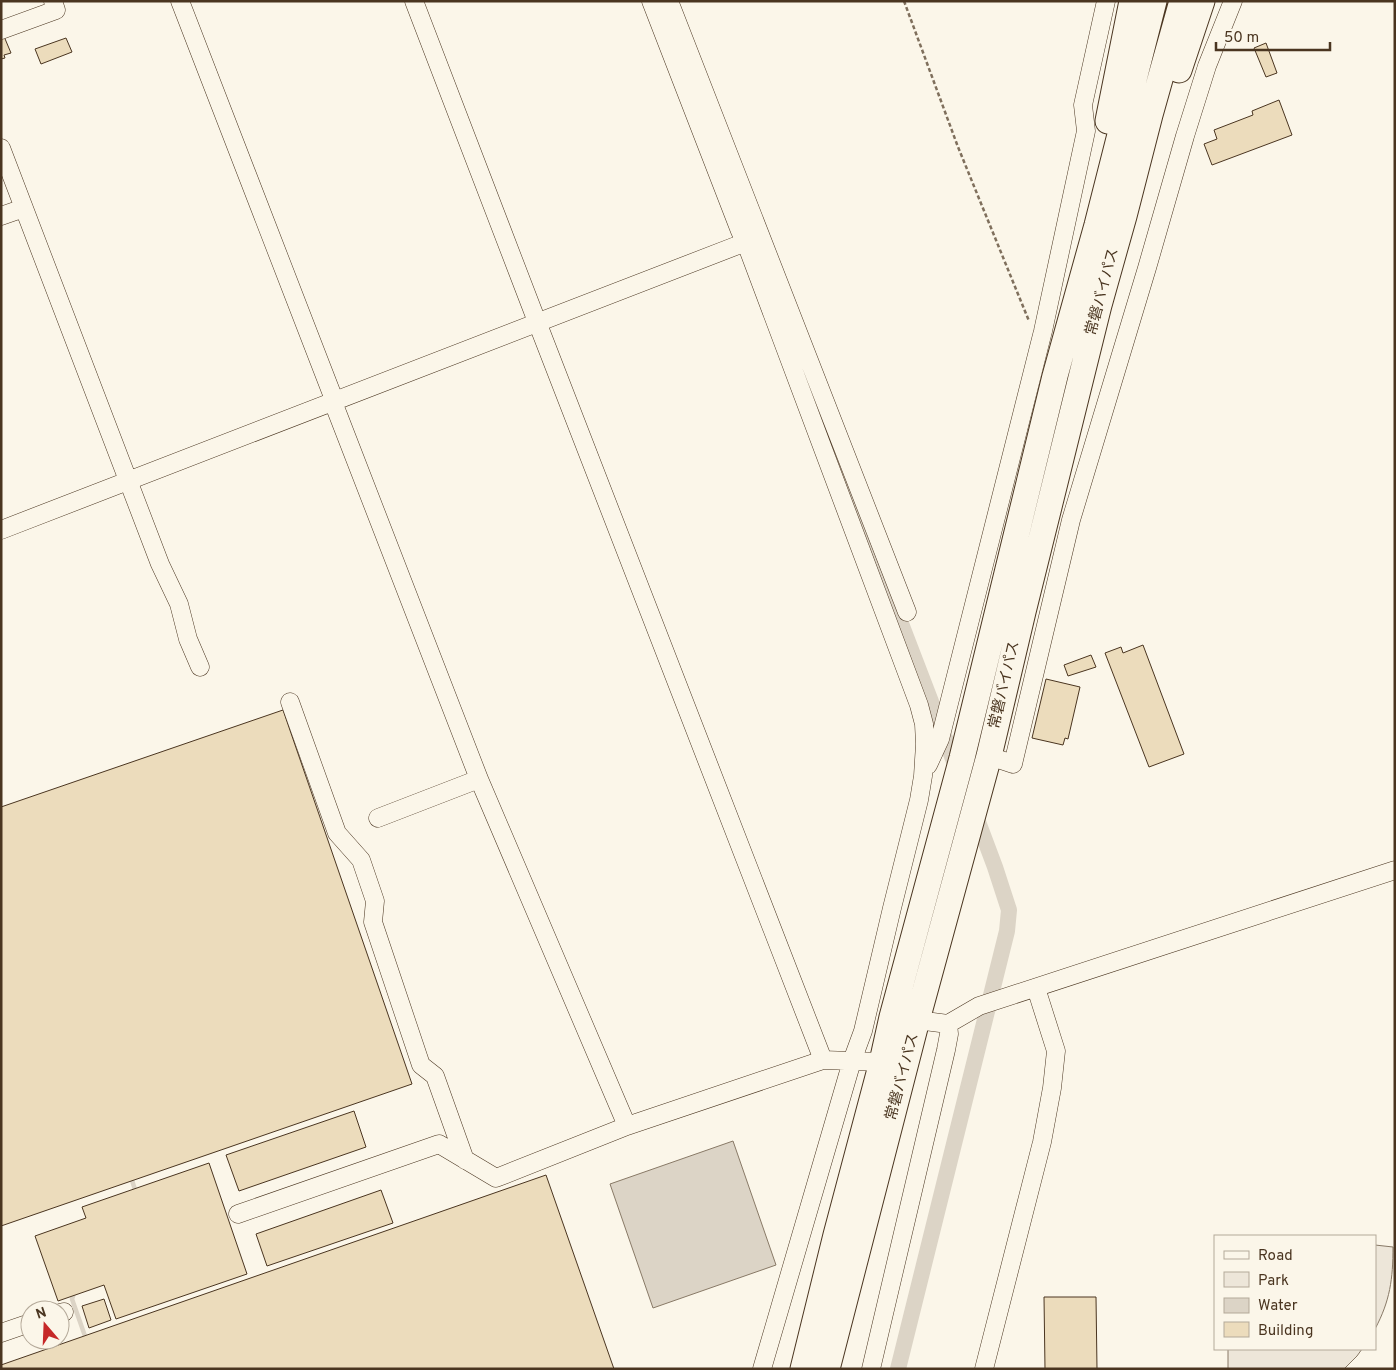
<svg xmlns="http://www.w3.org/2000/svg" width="1396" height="1370" font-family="Overpass,'Noto Sans JP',sans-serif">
  <rect width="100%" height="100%" fill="#fbf6e9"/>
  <!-- green -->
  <path fill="#ede6d9" stroke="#887966" d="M1375,1245L1393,1247C1393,1279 1390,1301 1375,1329Z
    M1228,1349H1362L1357,1356L1344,1369H1228Z"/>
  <!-- water -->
  <path fill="#dcd4c6" stroke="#887966" d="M733,1141L776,1265L653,1308L610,1184Z"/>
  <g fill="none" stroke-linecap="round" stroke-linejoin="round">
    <!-- stream -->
    <path stroke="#dcd4c6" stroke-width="4.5" d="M131,1177L136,1193
      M75,1290L72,1299L86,1339"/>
    <!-- canal -->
    <path stroke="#dcd4c6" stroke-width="16" d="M811,389L958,772
      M898,1369L1007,931L1009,910L995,867L974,811"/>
  </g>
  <!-- building -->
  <path fill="#ecdcbc" stroke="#4a3520" d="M3,34L11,53L4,55L5,58L1,59V35Z
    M66,38L72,52L41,64L35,49Z
    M1266,43L1277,73L1266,77L1254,48Z
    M1279,100L1292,135L1212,165L1204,144L1217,139L1214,130L1253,115L1252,111Z
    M1143,645L1184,754L1149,767L1105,653L1121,647L1123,653Z
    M1091,655L1096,667L1068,676L1064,665Z
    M1046,679L1080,687L1068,739L1065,738L1063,745L1032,738Z
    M283,710L412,1084L1,1226V807Z
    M354,1111L366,1147L239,1191L226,1155Z
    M209,1163L247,1274L116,1319L104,1285L58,1301L35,1236L86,1218L82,1207Z
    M546,1175L614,1369H1V1365Z
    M381,1190L393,1223L267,1266L256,1234Z
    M1044,1297H1096L1097,1369H1045Z
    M104,1299L111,1320L89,1328L82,1306Z"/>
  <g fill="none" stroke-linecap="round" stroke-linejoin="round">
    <defs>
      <path id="minor" d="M180,1L335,402V407L479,779L627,1126
        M414,1L539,327L823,1060
        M651,1L740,231L747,246L919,705L924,724L925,744L923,776L919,800L892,908L863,1031L852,1061L762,1369
        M669,1L907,612
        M1,30L56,10L53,1
        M1,148L160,564L179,604L188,639L200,667
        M1,216L24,208
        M1,530L746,242
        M290,702L337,833L361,860L375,901L373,922L421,1065L435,1076L465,1160
        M989,756L1013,764L1071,520L1147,268L1185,136L1207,66L1233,1
        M928,765L940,739L1043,331L1086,131L1083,105L1106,1
        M378,818L479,779
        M917,1020L948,1024L979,1006L1395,870
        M238,1214L439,1144L496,1178L627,1126L823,1060L882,1062
        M60,1313L64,1312
        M1,1333L30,1323
        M871,1369L946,1050L949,1034L948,1024
        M984,1369L1042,1142L1052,1088L1056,1051L1036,988"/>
      <path id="highway" d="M1179,70L1202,1
        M1108,121L1132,1
        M803,1369L836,1235L882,1062L892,1017L962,758L1055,376L1097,225L1154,1
        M827,1369L917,1020L989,756L1023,612L1099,305L1124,216L1150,115L1182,1"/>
    </defs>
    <!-- minor casing -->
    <use href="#minor" stroke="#4a3520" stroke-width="19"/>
    <!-- highway casing -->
    <use href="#highway" stroke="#4a3520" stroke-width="27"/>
    <!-- path -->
    <path stroke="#7f6f5c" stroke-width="2.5" stroke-dasharray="4 2.5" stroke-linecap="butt" d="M904,1L958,147L1029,321"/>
    <!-- minor -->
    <use href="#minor" stroke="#fbf6e9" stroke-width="18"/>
    <!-- highway -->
    <use href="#highway" stroke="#fbf6e9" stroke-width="25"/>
  </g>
  <g text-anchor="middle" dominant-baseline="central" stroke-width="4" stroke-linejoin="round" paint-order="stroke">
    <!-- street labels -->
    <g font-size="15" fill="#4a3520" stroke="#fbf6e9">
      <text transform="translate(1103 292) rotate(-75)">常磐バイパス</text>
      <text transform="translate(1005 685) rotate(-77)">常磐バイパス</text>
      <text transform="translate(903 1077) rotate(-75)">常磐バイパス</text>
    </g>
  </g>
  <!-- border -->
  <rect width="1396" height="1370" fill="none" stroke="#4a3520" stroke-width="5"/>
  <!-- legend -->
  <rect x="1214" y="1235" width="162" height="115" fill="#fbf6e9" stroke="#b4a999"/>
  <rect x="1224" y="1251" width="25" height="8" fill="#fbf6e9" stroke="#b4a999"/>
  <text x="1258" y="1260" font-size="15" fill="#4a3520">Road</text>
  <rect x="1224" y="1272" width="25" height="15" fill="#ede6d9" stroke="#b4a999"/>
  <text x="1258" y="1285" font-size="15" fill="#4a3520">Park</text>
  <rect x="1224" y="1298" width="25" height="15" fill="#dcd4c6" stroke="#b4a999"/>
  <text x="1258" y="1310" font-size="15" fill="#4a3520">Water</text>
  <rect x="1224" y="1322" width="25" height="15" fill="#ecdcbc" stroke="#b4a999"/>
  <text x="1258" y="1335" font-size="15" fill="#4a3520">Building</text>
  <!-- north arrow -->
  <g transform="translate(45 1325) rotate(341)"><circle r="24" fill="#fbf6e9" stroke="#b4a999"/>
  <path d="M0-4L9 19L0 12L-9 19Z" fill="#c62828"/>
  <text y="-8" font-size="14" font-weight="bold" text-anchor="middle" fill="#4a3520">N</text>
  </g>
  <!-- scale -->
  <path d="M1216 42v8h114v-8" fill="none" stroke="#4a3520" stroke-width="2.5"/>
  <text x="1224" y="42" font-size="15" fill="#4a3520" stroke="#fbf6e9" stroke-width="4" paint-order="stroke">50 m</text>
</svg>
